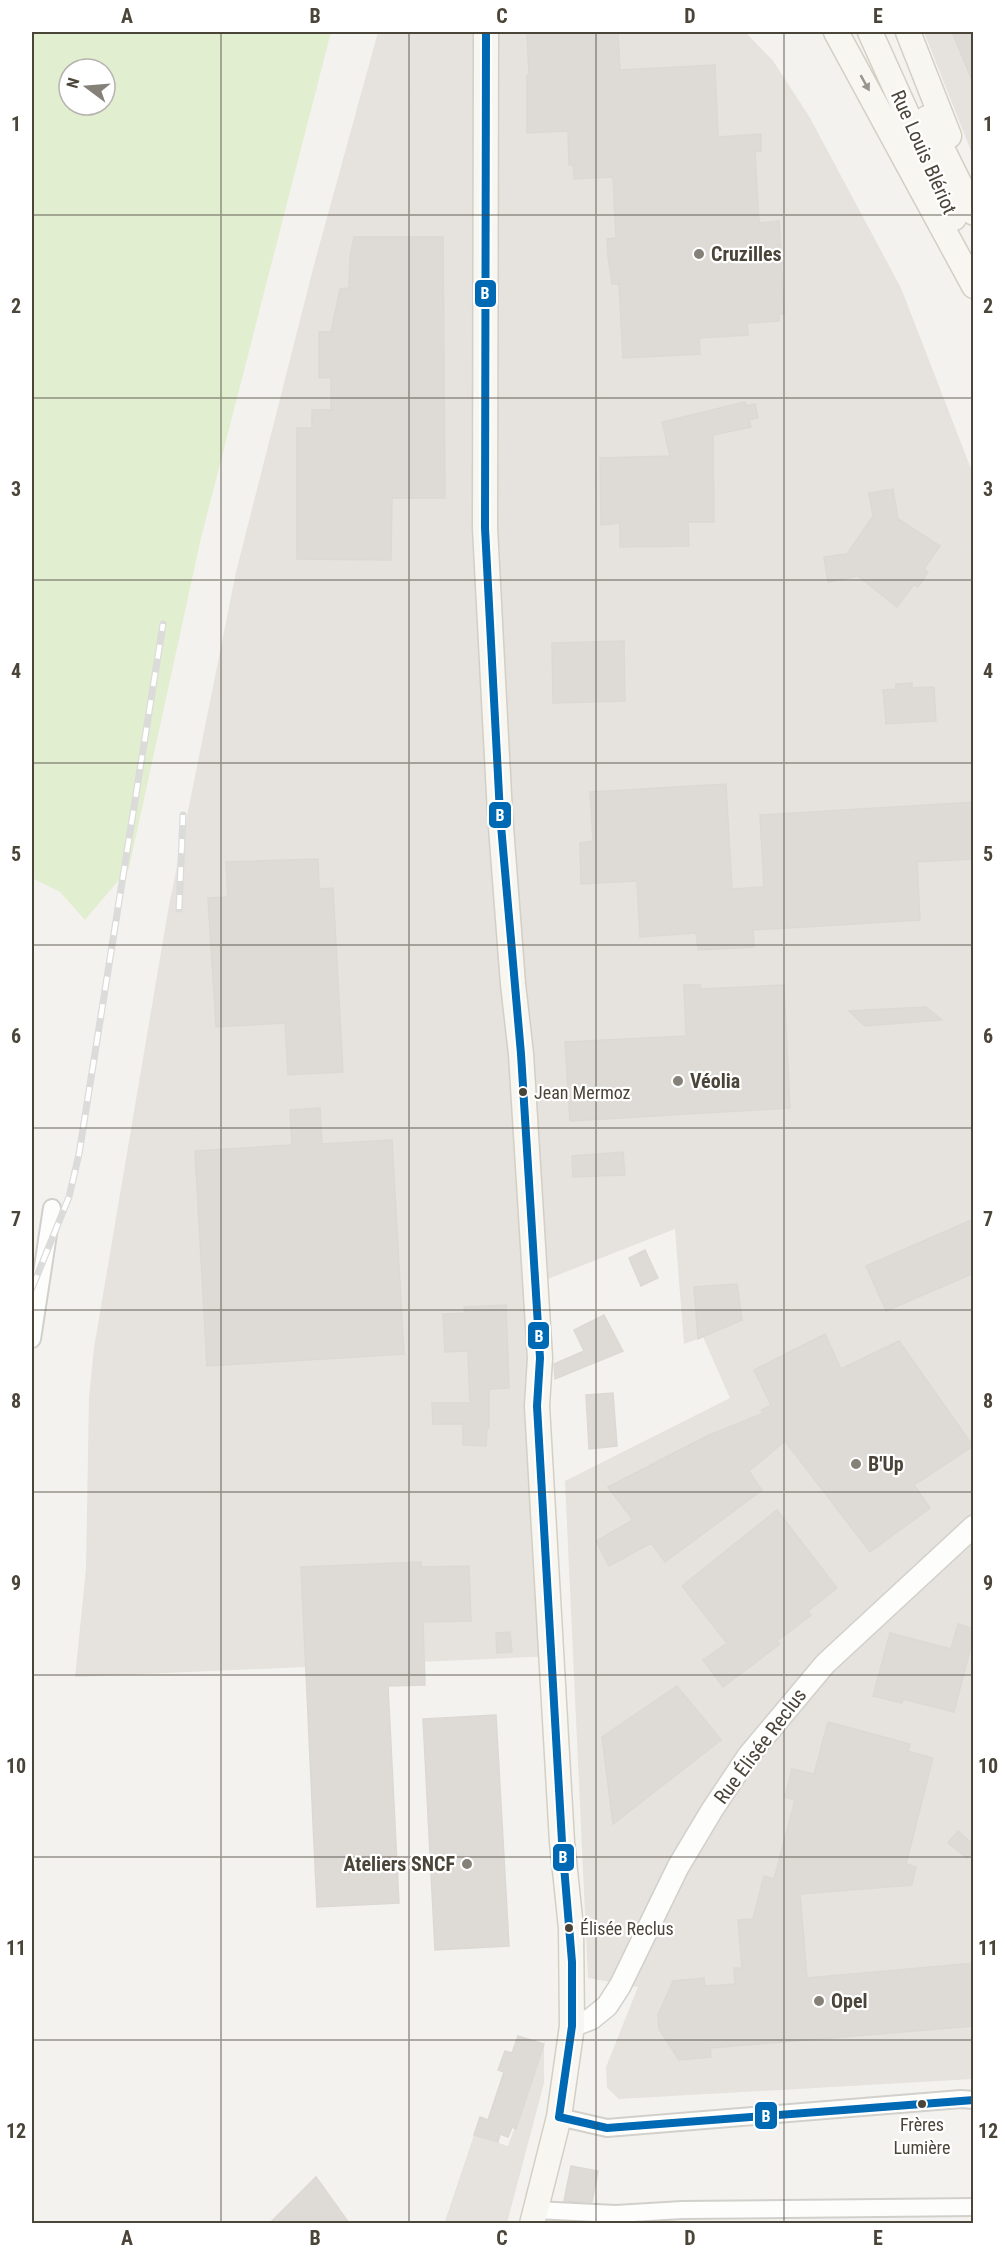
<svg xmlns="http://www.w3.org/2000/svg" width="1005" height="2255" font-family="'Roboto Condensed',sans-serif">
  <rect width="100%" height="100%" fill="#f4f2ee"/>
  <!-- industrial -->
  <path fill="#e6e2de" d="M378,32H745L773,61L810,118L901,288L973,474V2079L619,2099L607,2088L606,2067L638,1987L588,1978L565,1481L730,1398L703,1337L684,1344L675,1229L535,1284L555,1656L75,1677L86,1569L89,1397L94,1348L168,911L236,572L314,265Z
    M924,32H973V156Z"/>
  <!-- green -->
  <path fill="#e1eecf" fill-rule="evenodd" d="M32,32H331L201,538L129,868L85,920L60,892L32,878ZM69,69H105V105H69Z"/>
  <!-- parking -->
  <path fill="#e6e3df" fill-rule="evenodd" d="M618,32H745L773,61L810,118L717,124L620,70Z
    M379,70L414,74L409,115L468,109L470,388L445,389V246L331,244Z
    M604,189L605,258L533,251V236L529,234L527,190Z
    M541,308H589V407L541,408Z
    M829,457L832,472L847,470L858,519L841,521L838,528L844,546L778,556L775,543L758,559L734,564V550L746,549L754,545V538H743L740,491L755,489L754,473Z
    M600,458V485H598L601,525L591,527V547H511L513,461Z
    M973,543V802L760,815L763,872L731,873L593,841L576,840L581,884L527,889L518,762H534V749L848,727L751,728L748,697L625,701L624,642L552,643V575L797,570L820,601L862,608L867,618L903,621L909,618L897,607L914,584L918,586L928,572L924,569L940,546L950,552ZM912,683V688L934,687L936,721L886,724L884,690L896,689L897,684Z
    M476,792L464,878L432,925L433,952L480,953L481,982L440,1015L442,1069L483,1078L497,1077L506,1246L492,1247L486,1260L502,1267L506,1305L465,1307V1313L443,1314L445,1352L404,1354L392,1140L195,1151L182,963L212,964L343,1072L333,888L332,800Z
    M973,950V1216L866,1266L823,1280L798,1278L768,1268L755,1139L754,1110L784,985L780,960Z
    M679,987L680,1026L669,1037L565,1042L563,1026L554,1027L552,995Z
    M953,1584L973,1589V1626L956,1622L949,1646L909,1634Z
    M544,2044V2083L507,2223L444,2224L474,2135L508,2146Z"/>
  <!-- building -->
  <path fill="#dedbd6" stroke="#dcd9d4" stroke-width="1.5" d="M527,32H618L620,70L715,65L718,137L761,134V151H755L759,223L779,221L784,314H779V321L747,323L748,335L699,338L700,354L623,358L619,284H612L608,256L607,239L616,238L613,177L574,179L573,165H569L568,131L527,133V75H529Z
    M952,32H974V82H973Z
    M354,237H443L445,498H392L391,560L297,559V428H312V410H331V377L319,378V332H331L340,289L349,288L350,257Z
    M745,402L746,406L755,404L758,418L749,420L751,427L713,435L714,522H688L689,546L620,547V523L601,525L600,458L670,456L662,422Z
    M893,489L898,519L940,546L924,569L928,572L918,587L914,584L897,607L858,576L828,582L824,557L847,554L873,516L869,493Z
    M624,641L625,701L553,703L552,643Z
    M912,683V688L934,687L936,721L886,724L883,690L896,689V684Z
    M726,784L732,889L764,887L760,815L974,802V859L917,862L920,920L753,930L754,947L698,950L696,933L640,937L637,881L581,884L580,843L593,841L590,792Z
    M318,859L319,889L333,888L343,1072L288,1075L285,1023L216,1027L208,898L228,897L226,862Z
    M684,985H700L701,989L784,985L790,1108L570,1121L565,1042L686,1036Z
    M926,1007L942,1020L865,1026L849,1011Z
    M320,1108L322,1144L392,1140L404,1354L207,1366L195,1151L292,1145L290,1110Z
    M623,1152L625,1175L573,1177L572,1156Z
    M974,1219V1273L886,1311L866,1266Z
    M645,1250L658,1278L641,1286L629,1258Z
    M737,1284L742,1320L698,1339L694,1287Z
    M506,1305L509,1388L489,1389V1428H487L486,1446L463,1445V1424H433L432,1403H470L468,1351L445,1352L443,1314L465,1313L464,1307Z
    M604,1315L623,1351L555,1379L554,1364L584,1351L574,1330Z
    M825,1334L841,1369L899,1341L973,1446L914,1485L930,1508L870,1552L785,1441L749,1471L762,1490L665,1562L651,1543L609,1566L596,1541L633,1520L608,1487L707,1436L764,1413L761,1410L771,1405L754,1370Z
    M613,1393L617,1446L589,1449L586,1395Z
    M777,1510L837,1588L808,1611L811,1615L777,1641L780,1644L723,1687L703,1660L727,1643L682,1586Z
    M421,1562V1567L469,1566L471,1621L423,1622L425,1685L388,1686L399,1903L317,1907L301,1567Z
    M958,1624L974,1629V1635L954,1712L903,1699L902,1703L873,1696L890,1633L951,1649Z
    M510,1632L512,1652L497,1653L496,1633Z
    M677,1686L721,1740L613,1824L602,1737Z
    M496,1715L509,1946L435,1950L423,1719Z
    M828,1722L910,1744L908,1751L933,1758L906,1864L916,1867L912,1885L800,1894L807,1978L974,1963V2026L710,2048L711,2057L679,2060L659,2029L658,2015L673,1981L704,1978L705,1986L735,1984L734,1968H742L738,1920L753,1919L764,1876L774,1879L795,1800L785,1797L792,1769L814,1774Z
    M958,1831L974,1845V1850L967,1858L948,1843Z
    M518,2036L544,2044L516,2129L512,2127L508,2137L500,2134L498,2142L474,2135L480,2117L488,2120L504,2072L498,2070L505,2051L512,2053Z
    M571,2166L598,2171L592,2202L564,2201Z
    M316,2177L349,2223H270Z"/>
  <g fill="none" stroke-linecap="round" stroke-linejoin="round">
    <defs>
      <path id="minor" d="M32,1339L52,1208
        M559,2117L607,2128L961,2099L974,2100
        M535,2210L616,2214L682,2210L974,2207"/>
      <path id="tertiary" d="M572,2026L591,2019L607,2006L620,1986L678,1867L712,1810L748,1756L825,1664L974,1526"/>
      <path id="secondary" d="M486,32L485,528L500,814L513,984L521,1054L540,1358L537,1406L562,1842L571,1928L572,2026L559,2117L532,2224
        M836,32L974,286
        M870,32L954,218
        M908,32L949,136
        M927,118L974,213"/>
    </defs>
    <!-- minor casing -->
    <use href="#minor" stroke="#d2d0cb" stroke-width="20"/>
    <!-- tertiary casing -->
    <use href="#tertiary" stroke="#d2d0cb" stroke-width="24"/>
    <!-- secondary casing -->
    <use href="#secondary" stroke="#d3cfc5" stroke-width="27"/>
    <!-- minor -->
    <use href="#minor" stroke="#fdfdfc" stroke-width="16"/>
    <!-- tertiary -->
    <use href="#tertiary" stroke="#fdfdfc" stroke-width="21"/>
    <!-- secondary -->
    <use href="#secondary" stroke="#f7f6f1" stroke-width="24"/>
    <defs>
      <path id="rail" d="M179,909L183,815
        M32,1288L69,1197L79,1154L163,624"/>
    </defs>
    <!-- rail casing -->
    <use href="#rail" stroke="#dbdbda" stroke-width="7"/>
    <!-- rail -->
    <use href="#rail" stroke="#fff" stroke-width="4.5" stroke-dasharray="14" stroke-linecap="butt"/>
    <defs>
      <path id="bus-1" d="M486,32L485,528L500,814L521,1054L540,1358L537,1406L562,1842L572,1962V2026L559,2117
        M559,2117L607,2128L974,2100"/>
    </defs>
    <!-- bus-1 casing -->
    <use href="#bus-1" stroke="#fff" stroke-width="12"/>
    <!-- bus-1 -->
    <use href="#bus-1" stroke="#0069b4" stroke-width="8"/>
  </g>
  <!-- one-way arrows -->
  <defs><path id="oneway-solid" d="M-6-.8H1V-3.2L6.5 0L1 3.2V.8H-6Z" transform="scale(1.5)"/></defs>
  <use fill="#98948c" href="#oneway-solid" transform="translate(865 83) rotate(61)"/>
  <!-- grid -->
  <path fill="none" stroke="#4b4439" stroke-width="1.5" stroke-opacity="0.55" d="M221,32V2224M409,32V2224M596,32V2224M784,32V2224M32,215H974M32,398H974M32,580H974M32,763H974M32,945H974M32,1128H974M32,1310H974M32,1492H974M32,1675H974M32,1857H974M32,2040H974"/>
  <!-- markers -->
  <g fill="#868178" stroke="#fff" stroke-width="2">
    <circle cx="699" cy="254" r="6"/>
    <circle cx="678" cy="1081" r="6"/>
    <circle cx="856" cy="1464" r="6"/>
    <circle cx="467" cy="1864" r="6"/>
    <circle cx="819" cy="2001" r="6"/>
  </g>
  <g fill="#4b4439" stroke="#fff" stroke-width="2">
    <circle cx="523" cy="1092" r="5"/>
    <circle cx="569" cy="1928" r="5"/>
    <circle cx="922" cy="2104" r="5"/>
  </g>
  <g text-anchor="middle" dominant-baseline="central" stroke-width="4.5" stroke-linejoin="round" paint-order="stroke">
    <!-- bus labels -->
    <g font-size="18" fill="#4b4439" stroke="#fff" text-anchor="start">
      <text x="534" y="1092">Jean Mermoz</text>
      <text x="580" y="1928">Élisée Reclus</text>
      <text x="922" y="2124" text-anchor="middle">Frères<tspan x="922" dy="23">Lumière</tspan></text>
    </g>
    <!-- street labels -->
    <g font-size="20" fill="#4b4439" stroke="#fff">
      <text transform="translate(924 152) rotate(66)">Rue Louis Blériot</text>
      <text transform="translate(760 1746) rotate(-53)">Rue Élisée Reclus</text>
    </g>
    <!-- poi labels -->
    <g font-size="20" font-weight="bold" fill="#4b4439" stroke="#fff" text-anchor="start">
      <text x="711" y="254">Cruzilles</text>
      <text x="690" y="1081">Véolia</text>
      <text x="868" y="1464">B'Up</text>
      <text x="455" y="1864" text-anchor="end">Ateliers SNCF</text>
      <text x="831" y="2001">Opel</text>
    </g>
  </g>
  <g stroke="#fff" stroke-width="2">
    <rect x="474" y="279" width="23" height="29" rx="6" fill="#0069b4"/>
    <rect x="488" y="801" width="24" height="28" rx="6" fill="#0069b4"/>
    <rect x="527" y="1321" width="23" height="29" rx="6" fill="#0069b4"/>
    <rect x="552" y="1843" width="23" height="29" rx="6" fill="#0069b4"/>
    <rect x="754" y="2101" width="24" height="29" rx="6" fill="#0069b4"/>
  </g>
  <g font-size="16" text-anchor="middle" font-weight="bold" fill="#fff">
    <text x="485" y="299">B</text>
    <text x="500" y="821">B</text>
    <text x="539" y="1342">B</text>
    <text x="563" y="1863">B</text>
    <text x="766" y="2122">B</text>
  </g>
  <!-- border -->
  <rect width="1005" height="2255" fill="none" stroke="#ffffff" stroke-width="66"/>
  <!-- north arrow -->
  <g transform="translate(87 87) rotate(286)"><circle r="28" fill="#ffffff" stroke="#b7b4b0" stroke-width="1.5"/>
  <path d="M0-4.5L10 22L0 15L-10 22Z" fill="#868178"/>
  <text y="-9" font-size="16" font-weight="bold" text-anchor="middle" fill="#4b4439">N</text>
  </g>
  <rect x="33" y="33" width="939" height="2189" fill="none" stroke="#4b4439" stroke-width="2"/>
  <g font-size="20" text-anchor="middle" font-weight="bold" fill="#4b4439">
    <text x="127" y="23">A</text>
    <text x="315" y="23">B</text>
    <text x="502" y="23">C</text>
    <text x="690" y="23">D</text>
    <text x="878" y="23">E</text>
    <text x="16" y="131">1</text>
    <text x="988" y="131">1</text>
    <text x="16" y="313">2</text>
    <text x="988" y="313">2</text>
    <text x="16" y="496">3</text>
    <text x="988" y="496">3</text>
    <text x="16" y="678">4</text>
    <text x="988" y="678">4</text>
    <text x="16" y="861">5</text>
    <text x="988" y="861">5</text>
    <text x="16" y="1043">6</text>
    <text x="988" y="1043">6</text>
    <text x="16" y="1226">7</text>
    <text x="988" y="1226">7</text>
    <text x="16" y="1408">8</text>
    <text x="988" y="1408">8</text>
    <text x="16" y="1590">9</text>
    <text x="988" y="1590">9</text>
    <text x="16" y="1773">10</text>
    <text x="988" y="1773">10</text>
    <text x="16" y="1955">11</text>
    <text x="988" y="1955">11</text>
    <text x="16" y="2138">12</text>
    <text x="988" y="2138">12</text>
    <text x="127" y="2245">A</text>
    <text x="315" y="2245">B</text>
    <text x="502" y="2245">C</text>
    <text x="690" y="2245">D</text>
    <text x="878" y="2245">E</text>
  </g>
</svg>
